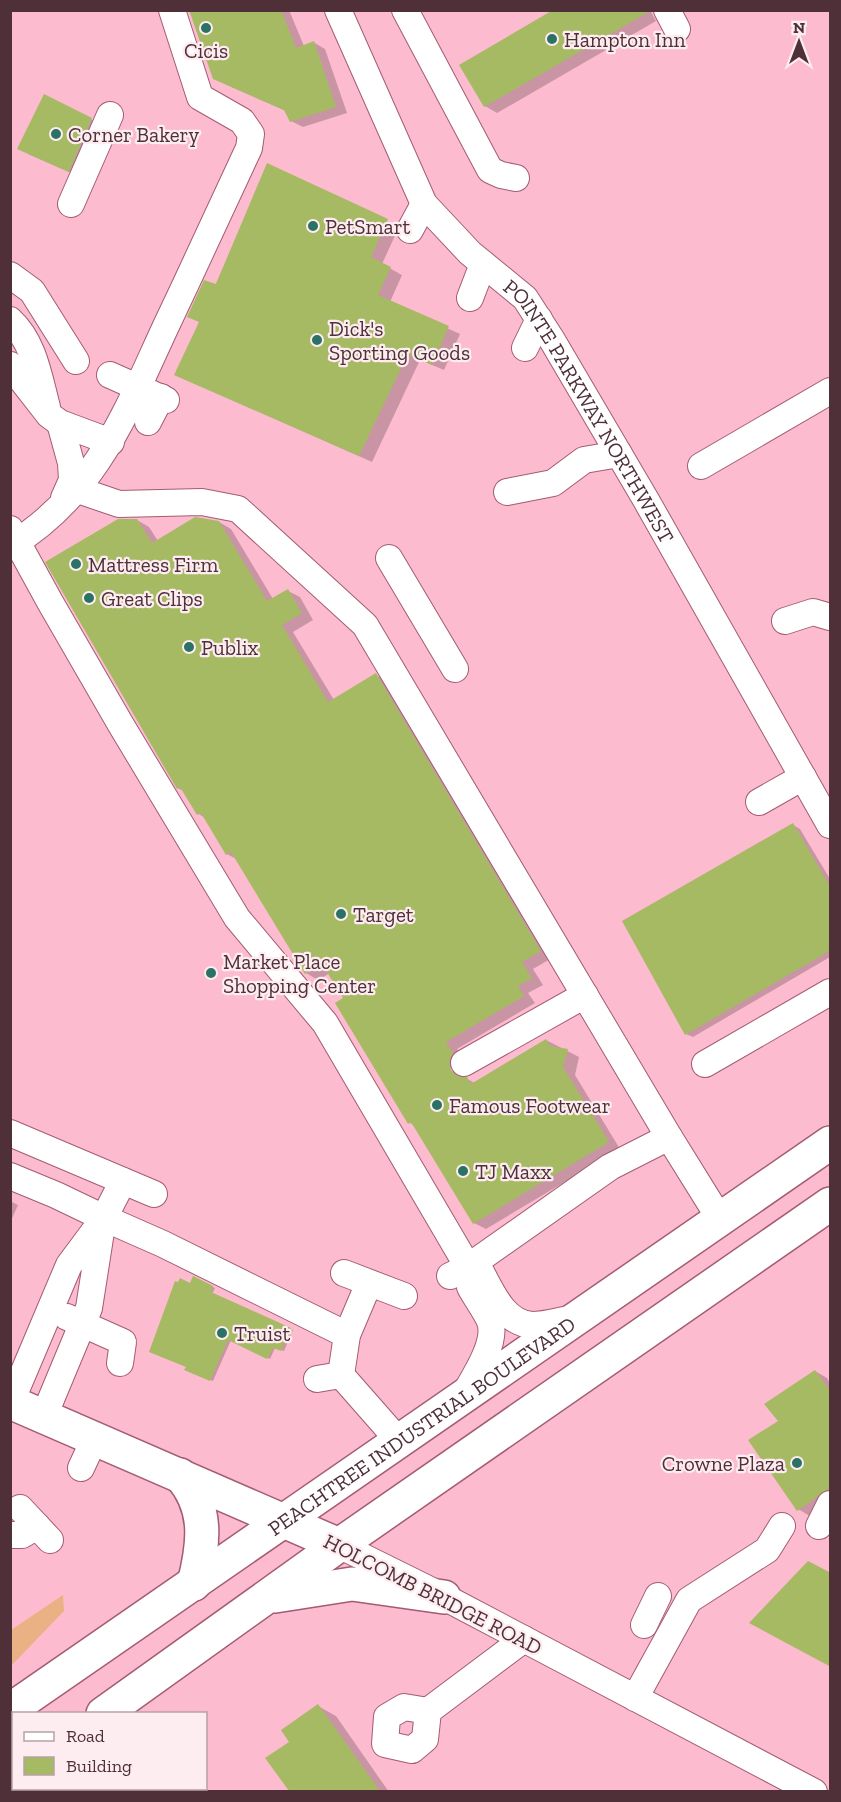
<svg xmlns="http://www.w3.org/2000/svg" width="841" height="1802" font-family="'Zilla Slab',serif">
  <rect width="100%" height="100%" fill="#fcbbce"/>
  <!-- green -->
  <path fill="#eab284" d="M63,1595L64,1611L11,1666V1630Z"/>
  <!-- shadow -->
  <path fill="#0003" d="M191,10H289L304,46L313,42L325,49L347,113L303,127L291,121L286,111L227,85Z
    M556,10H653L651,12L656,21L497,113L485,106Z
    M44,96L100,124L78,176L28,154Z
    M268,165L399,227L382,264L402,275L390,302L460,334L444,370L420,360L372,462L176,375Z
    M137,520L149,527L158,541L219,522L231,529L273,599L288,591L300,597L313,620L293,632L334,700L376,675L388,682L552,958L533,969L543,985L528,993L535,1003L457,1049L464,1061L462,1074L445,1065L443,1067L475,1083L546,1040L579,1057L575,1075L620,1149L486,1229L474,1223L415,1126L409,1122L345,999L330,973L318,980L306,973L238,860L227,854L205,818L199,814L185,792L178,788Z
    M793,825L800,829L830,879V957L693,1037L686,1034Z
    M10,1201L18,1205L10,1223Z
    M194,1278L215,1288L212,1294L293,1330L284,1351L275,1348L270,1359L231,1340L213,1381L188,1371L191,1285Z
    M815,1371L827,1378L830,1383V1502L810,1516L798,1509L780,1421Z
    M318,1706L336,1716L389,1792H291L267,1758L291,1742Z"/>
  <!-- building -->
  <path fill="#a6ba63" d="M189,10H281L296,48L314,41L336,107L290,122L284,110L213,79Z
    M553,10H652L484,107L459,65Z
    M44,94L92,118L69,172L17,149Z
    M267,163L388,219L371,257L391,267L378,295L449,326L432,365L408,354L359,456L174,375L199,322L187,317L204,280L216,284Z
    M195,517L219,521L267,601L288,589L302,613L282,625L328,702L376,673L541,951L522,962L532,978L518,986L524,996L446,1042L453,1053L449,1062L451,1070L457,1076L467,1077L471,1084L546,1039L550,1046L568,1049L563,1067L609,1142L473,1224L411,1122L408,1124L335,1003L343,998L322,964L305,974L231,852L226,855L201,813L197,815L180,787L177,789L45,562L118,519H137L152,543Z
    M793,823L831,888V950L685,1035L622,921Z
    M193,1276L213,1286L211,1292L291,1328L281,1351L273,1348L267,1359L228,1340L210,1381L184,1370L186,1367L149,1352L175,1281L178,1282L180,1278L190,1283Z
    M815,1370L831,1392V1487L797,1511L748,1440L778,1421L764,1404Z
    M808,1561L831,1573V1667L749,1623Z
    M318,1704L380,1791H289L265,1758L289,1742L281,1730Z"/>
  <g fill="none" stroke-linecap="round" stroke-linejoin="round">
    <defs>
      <g id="minor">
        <path id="s1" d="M338,10L424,204L470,253L525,298L552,340L646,500L830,825"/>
        <path d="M405,10L490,170L501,175L516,178"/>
        <path d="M667,10L677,29"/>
        <path d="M71,204L110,115"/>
        <path d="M410,230L424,204"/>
        <path d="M10,275L32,291L76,361"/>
        <path d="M470,298L483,264"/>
        <path d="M10,320C34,342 39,377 47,407"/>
        <path d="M525,348L539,319"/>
        <path d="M10,365L49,415L60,423L111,442"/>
        <path d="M110,375L166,400"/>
        <path d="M148,422L161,397"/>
        <path d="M60,423L71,463L72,480L64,498"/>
        <path d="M701,466L830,391"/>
        <path d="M75,489L119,504L202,502L238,509L365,625L669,1137L720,1219"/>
        <path d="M507,492L553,483L584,460L619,454"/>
        <path d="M10,529L50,602L121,725L237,918L325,1023L468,1267L481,1272C492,1292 504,1323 532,1325C545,1325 561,1320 574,1318"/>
        <path d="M10,546C96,494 126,412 166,326C194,267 221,208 249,148L251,134L242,121L200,97L172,10"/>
        <path d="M389,558L455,669"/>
        <path d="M785,621L813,612L830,617"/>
        <path d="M759,802L803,777"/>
        <path d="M464,1063L585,995"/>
        <path d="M705,1064L830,992"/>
        <path d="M10,1133L154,1194"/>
        <path d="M10,1176L56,1195L104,1218L163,1244L347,1335"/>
        <path d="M344,1273L404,1296"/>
        <path d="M450,1276L468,1267L610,1167L669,1137"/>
        <path d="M67,1317L123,1342L120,1363"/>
        <path d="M341,1375L347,1335L369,1283"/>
        <path d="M317,1379L341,1375L399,1441"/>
        <path d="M464,1395C474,1377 495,1346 491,1325C489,1315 475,1297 470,1287"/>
        <path d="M11,1402L69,1265L104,1218L123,1181"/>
        <path d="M44,1416L89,1308L102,1225"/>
        <path d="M81,1468L95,1438"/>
        <path d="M20,1508L50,1540"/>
        <path d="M819,1526L830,1504"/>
        <path d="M10,1535H22L37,1526"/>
        <path d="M339,1545L444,1597L814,1792"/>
        <path d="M644,1625L658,1596"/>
        <path d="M635,1698L689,1600L767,1550L782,1526"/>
        <path d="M428,1711L404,1707L387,1717L385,1744L412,1750L425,1739L428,1711L524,1639"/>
      </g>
      <path id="major" d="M10,1402L339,1545"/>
      <g id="highway">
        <path d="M180,1475C209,1508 204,1544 194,1584"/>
        <path d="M275,1596L352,1584L444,1597"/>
        <path id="s2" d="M10,1710L830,1143"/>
        <path d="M103,1714L339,1545L830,1204"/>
        <path d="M10,1783L14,1780"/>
      </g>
    </defs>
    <!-- minor casing -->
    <use href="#minor" stroke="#a35c73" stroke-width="28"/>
    <!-- major casing -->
    <use href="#major" stroke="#a35c73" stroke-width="36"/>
    <!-- highway casing -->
    <use href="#highway" stroke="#a35c73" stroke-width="36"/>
    <!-- minor -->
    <use href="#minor" stroke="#fff" stroke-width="26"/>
    <!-- major -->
    <use href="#major" stroke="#fff" stroke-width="33"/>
    <!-- highway -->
    <use href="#highway" stroke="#fff" stroke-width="33"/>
  </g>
  <!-- markers -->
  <g fill="#2c7165" stroke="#fdecf0" stroke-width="2">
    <circle cx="206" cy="28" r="6"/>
    <circle cx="552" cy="39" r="6"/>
    <circle cx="56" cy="134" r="6"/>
    <circle cx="313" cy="226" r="6"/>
    <circle cx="317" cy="340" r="6"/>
    <circle cx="76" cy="564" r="6"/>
    <circle cx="89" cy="598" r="6"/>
    <circle cx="189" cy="647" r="6"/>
    <circle cx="341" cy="914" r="6"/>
    <circle cx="211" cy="973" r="6"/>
    <circle cx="437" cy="1105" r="6"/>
    <circle cx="463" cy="1171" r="6"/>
    <circle cx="222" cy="1333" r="6"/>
    <circle cx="797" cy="1463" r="6"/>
  </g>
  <g text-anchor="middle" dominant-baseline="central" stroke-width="4.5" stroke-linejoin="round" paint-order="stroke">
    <!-- poi labels -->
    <g font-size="21" fill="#4f3039" stroke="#fdecf0" text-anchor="start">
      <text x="564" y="39">Hampton Inn</text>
      <text x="206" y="50" text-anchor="middle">Cicis</text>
      <text x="68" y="134">Corner Bakery</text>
      <text x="325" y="226">PetSmart</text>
      <text x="329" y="328">Dick's<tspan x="329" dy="24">Sporting Goods</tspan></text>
      <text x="88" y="564">Mattress Firm</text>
      <text x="101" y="598">Great Clips</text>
      <text x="201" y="647">Publix</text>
      <text x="353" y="914">Target</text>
      <text x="223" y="961">Market Place<tspan x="223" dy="24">Shopping Center</tspan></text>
      <text x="449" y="1105">Famous Footwear</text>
      <text x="475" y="1171">TJ Maxx</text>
      <text x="234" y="1333">Truist</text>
      <text x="785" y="1463" text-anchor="end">Crowne Plaza</text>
    </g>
    <!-- street labels -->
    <g font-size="21" fill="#4f3039" stroke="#fdecf0">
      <text stroke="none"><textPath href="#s1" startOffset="480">POINTE PARKWAY NORTHWEST</textPath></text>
      <text stroke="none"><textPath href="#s2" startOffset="500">PEACHTREE INDUSTRIAL BOULEVARD</textPath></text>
      <text transform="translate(433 1594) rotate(27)">HOLCOMB BRIDGE ROAD</text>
    </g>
  </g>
  <!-- border -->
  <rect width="841" height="1802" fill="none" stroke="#4f3039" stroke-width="24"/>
  <!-- legend -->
  <rect x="12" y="1712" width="195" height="78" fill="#fdecf0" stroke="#b7a1a7" stroke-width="1.5"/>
  <rect x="24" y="1732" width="30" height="9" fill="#ffffff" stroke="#b7a1a7" stroke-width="1.5"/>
  <text x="66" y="1742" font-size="18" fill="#4f3039">Road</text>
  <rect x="24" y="1757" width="30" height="18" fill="#a6ba63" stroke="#b7a1a7" stroke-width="1.5"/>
  <text x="66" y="1772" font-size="18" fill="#4f3039">Building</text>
  <!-- north arrow -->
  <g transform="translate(799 42)" stroke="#fdecf0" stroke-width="4.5" paint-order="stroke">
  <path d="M0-4.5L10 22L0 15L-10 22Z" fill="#4f3039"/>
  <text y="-9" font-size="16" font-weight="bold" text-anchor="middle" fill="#4f3039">N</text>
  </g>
</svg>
